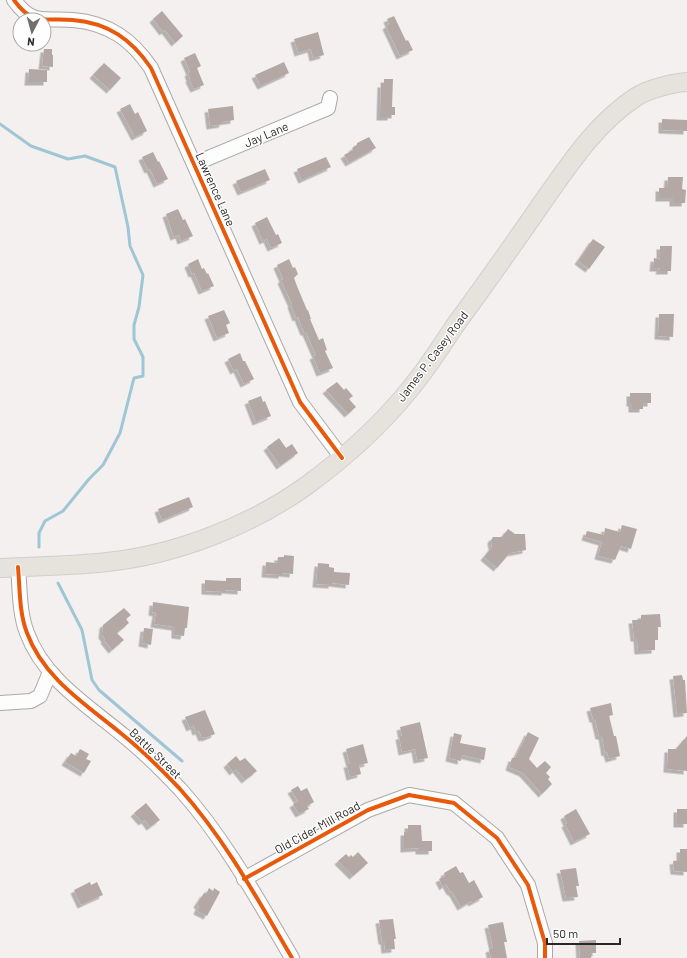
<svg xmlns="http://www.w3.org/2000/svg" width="687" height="958" font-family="Barlow,sans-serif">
  <defs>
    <filter id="shadow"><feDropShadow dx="-3.5" dy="3.5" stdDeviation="0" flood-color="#0004"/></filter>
  </defs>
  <rect width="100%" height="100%" fill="#f4f0ef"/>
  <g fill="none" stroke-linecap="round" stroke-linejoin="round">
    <!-- stream -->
    <path stroke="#9ec6d4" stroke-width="3" d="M0,124L31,146L68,159L85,156L115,167L128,227L130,246L143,275L139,307L134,325V339L143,357V376L134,378L120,433L103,465L89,479L63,511L45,521L39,533V547
      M58,583L82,630L92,680L99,690L182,761"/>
  </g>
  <!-- building -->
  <path fill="#b4a8a4" filter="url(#shadow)" d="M162,11L183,36L175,43L165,30L163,32L153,19Z
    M394,16L406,41L408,40L413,50L400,56L386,26L389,24L387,19Z
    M318,32L324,55L313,58L311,49L298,53L294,39Z
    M44,49H52V55H53V67L42,66Z
    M195,53L201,66L197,68L204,85L194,89L189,79L190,78L188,73L190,72L184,58Z
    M284,62L289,73L261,86L255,75Z
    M104,63L121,78L110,90L93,75Z
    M29,69L47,70V82H28Z
    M384,79H393L392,107H395V115H391V117H380L381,84H384Z
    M130,104L135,114L138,112L147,131L135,137L120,109Z
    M233,106L234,120L222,122L223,124L210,126L208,109Z
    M662,119L687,120V131L662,130Z
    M369,137L376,148L349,163L344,155L353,150L352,148L357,145V143Z
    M153,152L158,162L159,161L168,179L157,184L150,169L148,170L142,157Z
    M326,157L331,167L302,180L297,169Z
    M265,169L270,180L241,192L236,181Z
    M668,177H683L682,189L686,190L685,203H673V198H659V188H667Z
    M178,209L183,220L185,219L193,236L181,241L179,235L174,237L166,214Z
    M267,217L276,235L278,234L282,243L271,248L267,239L263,241L255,223Z
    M593,239L605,247L589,269L578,261Z
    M660,246H672L671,271H659L660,268H653L654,258L660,259Z
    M198,259L202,269L204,268L207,274L208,273L214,286L202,291L194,273L192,274L188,264Z
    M289,259L293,268L295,267L298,274L294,278L297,286L307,310H308L311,319H310L319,340L323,338L327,350L325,351L333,368L320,373L313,356L316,355L306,332H304L298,317L296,318L291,304H292L281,280L283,279L277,265Z
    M224,310L230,323L226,325L229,333L217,338L208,316Z
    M659,314H674L673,337L658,336Z
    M240,353L243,361H245L254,379L244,384L237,369L234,371L228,359Z
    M337,382L344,390L346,388L353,396L349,399L356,407L348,414L326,390Z
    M630,393H651V403H643V409H632V403H630Z
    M261,396L263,402L265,401L271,416L256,422L248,401Z
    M279,438L286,448L292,444L298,453L280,466L267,447Z
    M189,497L193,507L162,520L158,509Z
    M622,525L637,529L631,549L621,546L615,560L598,556L602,542L585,537L587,531L604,535L605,528L620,532Z
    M508,529L515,534H525L526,550L510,553L497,568L484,557L492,547L491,540L493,537H502Z
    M284,555L294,556L293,574L282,573V575L265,574L266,562L277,563L278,557H284Z
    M318,563L329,564V567L334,568V572L350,573L349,585L332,583V585L316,584Z
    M226,578H241V591L225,590V592L205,591V580L226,581Z
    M153,602L189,607L187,628H185L184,636L175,635V627L154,624L156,613L152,612Z
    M124,608L131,615L126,619L129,623L117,633L124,640L112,650L104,640L105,639L102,635L103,625Z
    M660,614L661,627H658V640H655V650L638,651L637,638H634L632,620H641V615Z
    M144,628L153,629L151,645L142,643Z
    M682,675L683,680H685L687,713L677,714L673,676Z
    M611,703L613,715L609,716L614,736H616L620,756L609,759L607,752L605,753L602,736H599L595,719H593L590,708Z
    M205,710L215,734L205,738L204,737L202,738L199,731L196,732L194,726L190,728L185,717Z
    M420,722L428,758L417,760L415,749L402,752L399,736H402L400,727Z
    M528,732L539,738L529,759L537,768L545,761L551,767L546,773L550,777L548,779L552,784L542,794L523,773L509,767L512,758H515Z
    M454,733L462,735L460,743L486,748L484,760L462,755L461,761L449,758Z
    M687,736V771L667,769L668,749H676Z
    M363,744L368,763L359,765L361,774L350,777L347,764H350L346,749Z
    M80,749L89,754L86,759L91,761L84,773L65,762L71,753L76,756Z
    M236,756L240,761L245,758L257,771L245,780L236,769L233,772L227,764Z
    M298,786L301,791L307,788L314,802L307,806L309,809L299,814L293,804L298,801L291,790Z
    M146,803L160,820L150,827L145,820L142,822L134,813Z
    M576,809L590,834L574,842L565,824L567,823L564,816Z
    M677,809H687V824H677Z
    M408,825H421L422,841H432V851H419V848L404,849V832H408Z
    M680,849H687V872L674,871L673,861L680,860Z
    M358,852L368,863L353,876L338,861L346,854L349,857L351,855L353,857Z
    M456,866L460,873L463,872L469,883L474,880L483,897L472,903L471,901L461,907L453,893L450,891L446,884L443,887L439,879L445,876L444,873Z
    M576,868L579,886H576L578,897L566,898L560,870Z
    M90,882L91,885L97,882L103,895L81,905L74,890Z
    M209,888L213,891L214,888L220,892L207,916L197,911L199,906L197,904L204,893L206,894Z
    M393,919L396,939H394L395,949L385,950L384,941H382L379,920Z
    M503,922L507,942H504L507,958H491L489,949L493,948L488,925Z
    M596,940V953H591V958H580L579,941Z"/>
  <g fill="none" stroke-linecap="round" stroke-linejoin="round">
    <defs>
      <path id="minor" d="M14,0C33,27 46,17 73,20C109,23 132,40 151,68L300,402L342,458
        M194,164L328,108L330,98
        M18,567C20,589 19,612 27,633C44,679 87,705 123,735C143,751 162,770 180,789C225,839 258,900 292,958
        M0,703L31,701L40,696L50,672
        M244,879L368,810L409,795L454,803L497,838L528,885L545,943V958"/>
      <path id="major" d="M0,568C35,566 72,566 107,562C175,555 250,526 306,486C343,459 381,425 410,389C426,370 440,348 454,327C484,286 513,245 542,203C569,165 596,123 636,97C648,89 673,83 687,82"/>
    </defs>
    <!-- minor casing -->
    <use href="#minor" stroke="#aba8a8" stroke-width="16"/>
    <!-- major casing -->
    <use href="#major" stroke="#d0cece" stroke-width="20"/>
    <!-- minor -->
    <use href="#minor" stroke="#fdfdfd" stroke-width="14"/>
    <!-- major -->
    <use href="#major" stroke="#e6e3dd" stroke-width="18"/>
    <defs>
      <path id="cycleway" d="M14,0C33,27 46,17 73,20C109,23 132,40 151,68L300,402L342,458
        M18,567C20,589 19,612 27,633C44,679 87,705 123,735C143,751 162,770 180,789C225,839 258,900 292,958
        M244,879L368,810L409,795L454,803L497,838L528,885L545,943V958"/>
    </defs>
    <!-- cycleway casing -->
    <use href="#cycleway" stroke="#fefefe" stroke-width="6"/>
    <!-- cycleway -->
    <use href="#cycleway" stroke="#e8590c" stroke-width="4"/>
  </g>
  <g text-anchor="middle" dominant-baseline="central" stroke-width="3" stroke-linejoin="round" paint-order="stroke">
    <!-- street labels -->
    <g font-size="12" fill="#2a2826" stroke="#fefefe">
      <text transform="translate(266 134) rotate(-23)">Jay Lane</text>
      <text transform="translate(216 189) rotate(66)">Lawrence Lane</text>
      <text transform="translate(432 356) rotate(-53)">James P. Casey Road</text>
      <text transform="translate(156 753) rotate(44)">Battle Street</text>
      <text transform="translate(317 827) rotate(-29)">Old Cider Mill Road</text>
    </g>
  </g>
  <!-- north arrow -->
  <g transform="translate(32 32) rotate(186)"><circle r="19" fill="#fefefe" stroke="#a9a8a8"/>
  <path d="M0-3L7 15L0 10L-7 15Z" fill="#716e6c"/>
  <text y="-6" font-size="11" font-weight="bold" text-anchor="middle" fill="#2a2826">N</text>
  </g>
  <!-- scale -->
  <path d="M547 938v6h73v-6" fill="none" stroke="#2a2826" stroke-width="2"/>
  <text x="553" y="938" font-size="12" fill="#2a2826" stroke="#fefefe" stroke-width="3" paint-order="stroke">50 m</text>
</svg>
